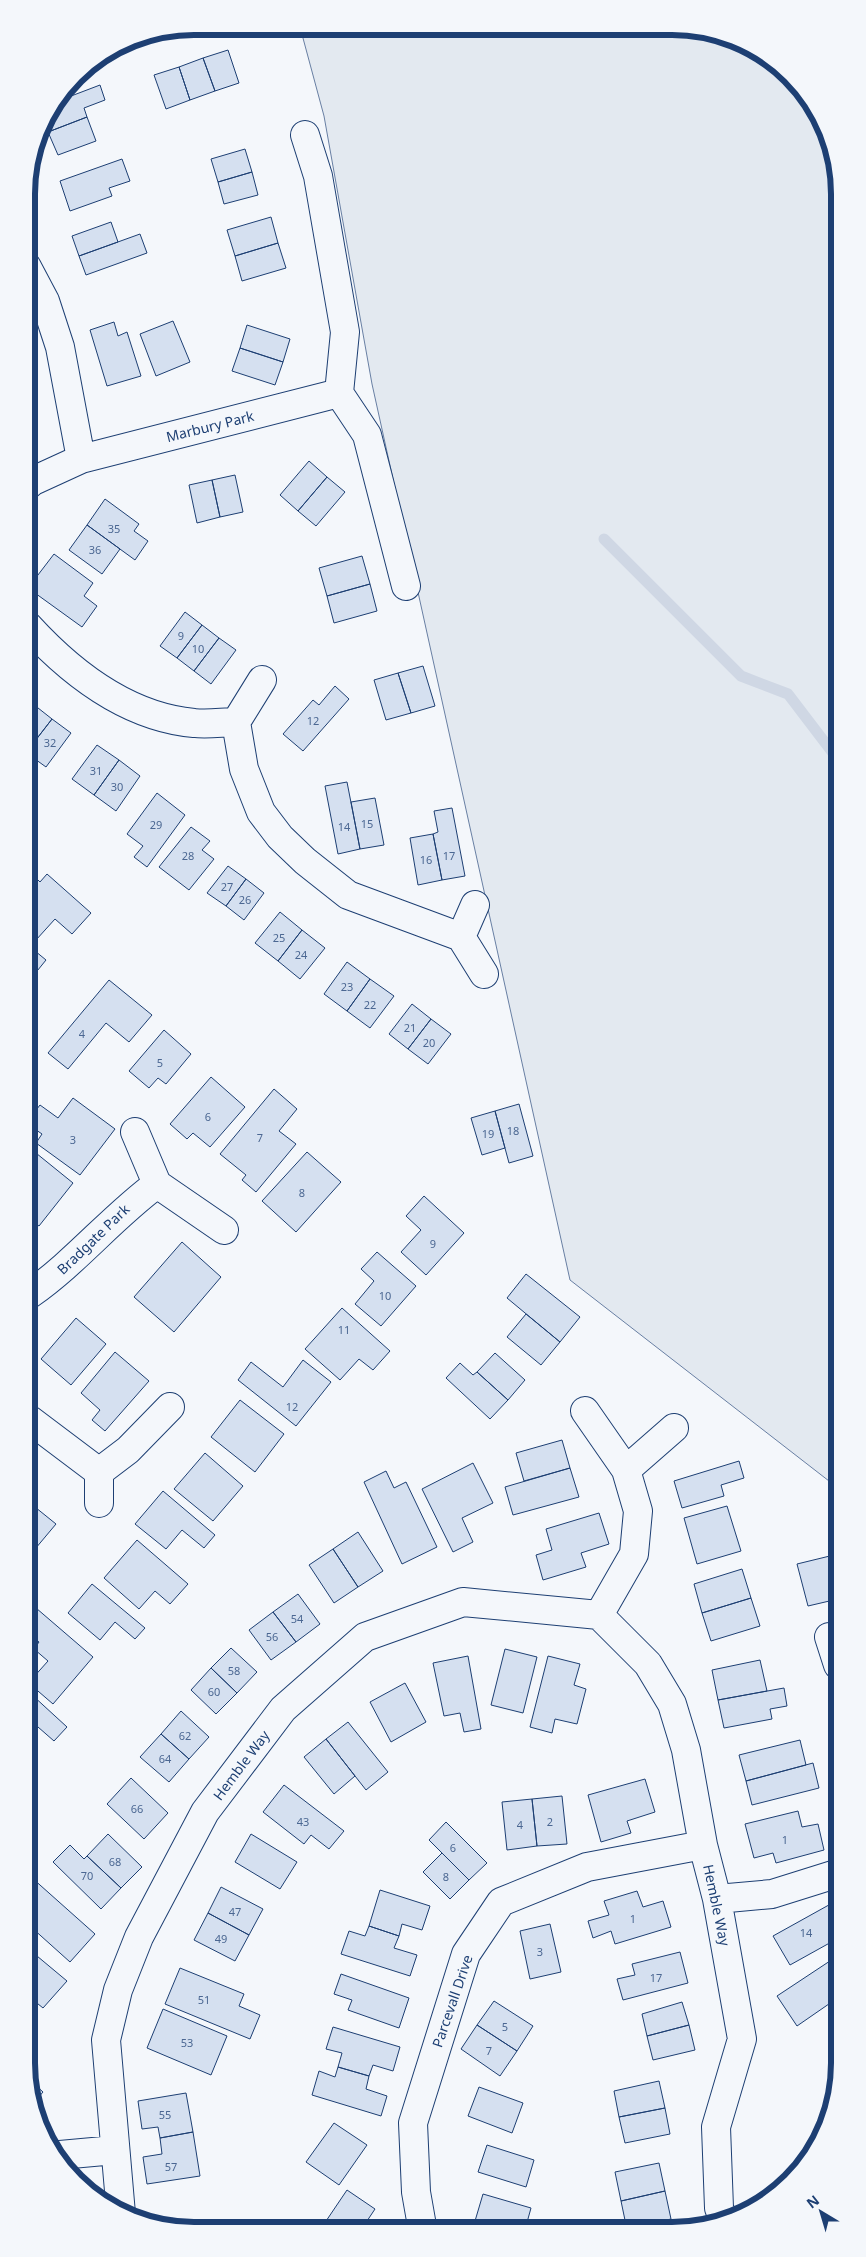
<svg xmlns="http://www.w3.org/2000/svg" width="866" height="2257" font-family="'Noto Sans',sans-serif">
  <rect width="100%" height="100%" fill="#f4f7fb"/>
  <!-- green -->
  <path fill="#e3e9f0" stroke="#687fa3" d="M300,27L704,29L746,44L790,75L834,151L838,1488L570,1280L372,384L324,116Z
    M72,2176H78L96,2186L97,2197L76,2182Z"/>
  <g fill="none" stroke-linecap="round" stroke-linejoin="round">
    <!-- stream -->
    <path stroke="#cfd7e4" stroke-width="11" d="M604,539L741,676L788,694L836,757"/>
  </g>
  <!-- building -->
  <path fill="#d5e0f0" stroke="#1d3f73" d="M228,50L239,83L215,91L203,58Z
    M203,58L215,91L190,100L179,67Z
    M179,67L190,100L166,109L154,75Z
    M100,85L105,100L84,108L87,117L48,132L44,120L58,101Z
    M87,117L96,141L58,155L48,132Z
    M245,149L252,172L218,182L211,159Z
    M122,159L130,181L109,188L112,196L70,211L60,181Z
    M252,172L258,195L224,204L218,182Z
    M271,217L278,243L235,256L227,230Z
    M111,222L118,242L79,256L72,236Z
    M140,234L147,253L86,275L79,256Z
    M278,243L286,268L242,281L235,256Z
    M173,321L190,362L156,376L140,334Z
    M114,322L118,336L127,332L141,376L107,386L90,330Z
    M247,325L290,339L283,362L240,348Z
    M240,348L283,362L275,385L232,371Z
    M309,461L327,477L298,511L280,495Z
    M235,475L243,512L220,517L212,480Z
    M327,477L345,492L316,526L298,511Z
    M212,480L220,517L197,523L189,485Z
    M105,499L139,524L134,531L148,541L135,560L87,525Z
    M87,525L120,549L102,574L69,550Z
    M54,554L93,583L84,596L97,606L82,627L28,588Z
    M362,556L370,584L327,596L319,568Z
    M370,584L377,611L334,623L327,596Z
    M185,612L202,625L177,658L160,646Z
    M202,625L219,638L194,671L177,658Z
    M219,638L236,650L211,684L194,671Z
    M423,666L435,706L411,713L398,673Z
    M398,673L411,713L386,720L374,680Z
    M335,686L349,699L303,751L283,734L313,700L319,705Z
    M33,704L52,719L28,750V711Z
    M52,719L71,733L46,767L28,754V750Z
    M97,745L119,760L94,795L72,779Z
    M119,760L140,776L116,811L94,795Z
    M347,782L360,849L338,854L325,786Z
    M157,793L185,815L147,867L134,857L143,846L127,834Z
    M375,798L384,845L360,849L351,802Z
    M452,808L465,876L442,880L433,834L438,832L434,811Z
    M191,827L210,841L202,850L214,859L189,890L159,867Z
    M433,834L442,880L418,885L410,838Z
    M228,866L246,879L226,906L207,893Z
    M29,871L40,882L47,874L91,913L72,934L55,919L36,940L29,934Z
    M246,879L264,893L244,920L226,906Z
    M280,912L302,930L278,961L255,943Z
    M302,930L325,948L300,979L278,961Z
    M29,946L46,960L29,981Z
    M347,962L370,979L347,1011L324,994Z
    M370,979L394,996L370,1028L347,1011Z
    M109,980L152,1015L129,1042L106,1023L68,1069L48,1053Z
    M412,1004L431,1019L408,1049L389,1034Z
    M431,1019L451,1034L428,1064L408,1049Z
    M164,1030L191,1054L166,1084L158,1078L149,1088L129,1071Z
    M211,1077L245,1107L210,1147L193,1133L187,1139L170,1124Z
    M274,1089L297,1109L279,1131L296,1144L256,1192L242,1180L246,1175L220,1154Z
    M73,1098L115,1129L80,1175L36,1143L42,1134L29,1125V1119L40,1105L58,1118Z
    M519,1104L533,1156L509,1163L495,1111Z
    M495,1111L505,1148L482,1155L471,1118Z
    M31,1149L73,1183L39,1226L29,1219V1151Z
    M307,1152L341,1182L296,1232L262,1201Z
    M424,1196L464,1233L426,1275L401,1252L421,1230L406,1216Z
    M182,1242L221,1277L174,1332L134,1297Z
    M377,1252L416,1286L381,1326L355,1304L374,1281L361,1269Z
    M526,1274L580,1317L560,1342L507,1298Z
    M342,1308L390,1351L373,1370L359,1359L340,1380L305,1349Z
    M526,1314L560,1342L541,1365L507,1337Z
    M76,1318L106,1344L71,1385L41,1359Z
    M115,1352L149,1381L105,1431L92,1420L100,1410L81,1393Z
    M495,1353L525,1380L508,1400L477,1372Z
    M303,1360L331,1382L296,1426L238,1380L251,1362L283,1387Z
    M460,1363L473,1375L477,1372L508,1400L490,1419L446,1378Z
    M240,1400L284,1434L255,1472L211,1437Z
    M562,1440L570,1468L524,1481L516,1453Z
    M205,1453L243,1486L213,1521L174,1489Z
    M739,1461L744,1478L721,1485L724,1496L682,1508L674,1481Z
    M473,1463L493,1503L462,1518L473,1542L453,1552L422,1489Z
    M570,1468L579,1497L513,1515L505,1487Z
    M386,1471L394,1488L406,1482L437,1547L402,1564L364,1482Z
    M163,1491L215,1535L204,1548L182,1530L166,1549L135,1524Z
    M30,1503L56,1524L30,1555Z
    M727,1506L741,1551L697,1564L684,1518Z
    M599,1513L609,1544L581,1553L586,1567L543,1580L536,1555L552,1550L546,1529Z
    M358,1532L383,1571L358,1587L333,1549Z
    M137,1540L188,1584L170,1604L155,1591L139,1609L104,1578Z
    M333,1549L358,1587L334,1603L309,1565Z
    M838,1554V1599L808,1606L797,1564Z
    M742,1569L751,1598L702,1613L694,1584Z
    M92,1584L145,1628L135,1639L115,1622L100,1640L68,1613Z
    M298,1594L320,1624L296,1642L273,1612Z
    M751,1598L760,1626L711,1641L702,1613Z
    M36,1608L93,1657L53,1704L31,1685V1680L48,1661L34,1649L39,1642L31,1636V1613Z
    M273,1612L296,1642L271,1660L249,1630Z
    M231,1648L257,1672L237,1693L211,1668Z
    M505,1649L537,1657L523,1713L491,1705Z
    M468,1656L481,1729L464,1732L460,1713L444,1716L433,1663Z
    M548,1656L580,1664L574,1685L586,1689L577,1724L555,1719L552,1733L530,1727Z
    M760,1660L767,1691L718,1700L712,1670Z
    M211,1668L237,1693L216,1714L191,1690Z
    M405,1683L426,1722L391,1742L370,1702Z
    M784,1688L787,1706L770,1709L772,1719L724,1728L718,1700Z
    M31,1694L67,1727L54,1741L38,1727L31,1734Z
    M181,1711L209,1737L189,1759L161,1734Z
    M348,1722L388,1772L366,1790L326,1739Z
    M161,1734L189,1759L169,1782L140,1757Z
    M326,1739L355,1776L334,1794L304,1757Z
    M800,1740L806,1765L746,1781L739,1755Z
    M813,1763L819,1788L752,1805L746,1781Z
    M131,1778L168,1813L144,1839L107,1804Z
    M645,1779L655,1812L627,1821L631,1833L601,1842L588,1795Z
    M284,1785L344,1831L329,1849L311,1835L304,1844L263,1812Z
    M562,1796L567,1844L537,1846L532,1799Z
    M532,1799L537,1846L507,1850L502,1802Z
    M798,1811L802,1827L818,1824L824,1850L776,1863L773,1853L754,1858L745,1824Z
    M446,1822L487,1863L469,1880L429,1840Z
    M108,1834L142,1867L121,1888L87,1856Z
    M251,1834L297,1862L280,1889L235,1862Z
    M70,1845L84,1859L87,1856L121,1888L101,1909L53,1862Z
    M442,1853L469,1880L450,1899L423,1872Z
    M31,1877L95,1934L70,1962L31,1927Z
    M221,1887L263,1909L249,1935L208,1913Z
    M380,1890L430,1906L422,1930L402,1924L399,1936L369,1926Z
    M637,1891L643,1907L663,1901L671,1927L615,1944L611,1931L593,1938L588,1921L609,1915L604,1901Z
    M836,1901L839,1906V1922L829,1928L835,1940L790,1965L773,1936Z
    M208,1913L249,1935L235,1961L194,1940Z
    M550,1924L561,1972L530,1979L520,1931Z
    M369,1926L399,1936L394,1948L417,1955L410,1976L341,1954L349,1931L365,1936Z
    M31,1951L67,1981L43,2008L32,1999Z
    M680,1952L688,1983L623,2000L617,1979L635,1975L632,1964Z
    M839,1955V1977L833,1981L839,1991V1997L797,2026L777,1996Z
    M180,1968L244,1994L239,2006L260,2015L250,2039L165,2004Z
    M341,1974L409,1998L399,2028L348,2010L352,2000L334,1994Z
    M494,2001L533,2026L517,2051L477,2025Z
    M682,2002L689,2025L647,2036L642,2014Z
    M163,2009L227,2036L211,2075L147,2048Z
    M477,2025L517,2051L500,2076L461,2049Z
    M689,2025L695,2050L653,2060L647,2036Z
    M333,2027L400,2047L393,2071L373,2065L369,2076L338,2067L342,2053L326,2049Z
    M338,2067L369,2076L366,2089L387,2096L381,2116L312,2095L319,2071L335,2077Z
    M659,2081L665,2108L619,2117L614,2091Z
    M32,2082L43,2092L32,2105Z
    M479,2087L523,2103L512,2133L468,2116Z
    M186,2093L193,2132L160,2138L158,2127L142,2129L138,2101Z
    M665,2108L670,2134L625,2143L619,2117Z
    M831,2111L827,2127L816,2145L811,2141Z
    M334,2123L367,2145L339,2185L306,2162Z
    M193,2132L200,2176L147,2184L143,2157L162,2154L160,2138Z
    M487,2145L534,2160L526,2187L478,2172Z
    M659,2163L665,2191L621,2201L615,2172Z
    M347,2190L375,2209L363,2227H322Z
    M665,2191L671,2219L644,2225H626L621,2201Z
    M483,2194L531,2208L526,2226H491L475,2221Z
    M172,2218L184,2227L164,2228Z"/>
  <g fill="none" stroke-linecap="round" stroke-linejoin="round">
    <defs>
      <path id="minor" d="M305,135L318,176L345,332L339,393L367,435L406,586
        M27,267L45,301L60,347L81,459
        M27,486L33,481L81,459L339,393
        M28,626C71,673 128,717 194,723C208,725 223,722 236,722L262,680
        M236,722L244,769L261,812L280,837L305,861L348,895L461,937
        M475,905L461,937L484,974
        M135,1132L157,1184L224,1230
        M30,1294C76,1262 112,1217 157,1184
        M585,1411L626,1470L638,1511L634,1554L599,1615
        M30,1420L99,1472V1503
        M626,1470L674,1428
        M99,1472L128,1450L170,1407
        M829,1637L838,1665
        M717,1899L772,1894L839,1873
        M60,2155L115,2150
        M121,2214L106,2040L118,1990L139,1937L205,1812L283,1709L365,1637L463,1602L599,1615L648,1664L672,1704L686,1750L703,1845L717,1899L742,2039L716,2127L719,2208L724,2221
        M422,2226L416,2192L413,2123L466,1954L501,1902L587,1867L703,1845"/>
    </defs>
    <!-- minor casing -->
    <use href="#minor" stroke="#1d3f73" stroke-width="30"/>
    <!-- minor -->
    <use href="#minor" stroke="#f4f7fb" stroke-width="28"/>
  </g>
  <g text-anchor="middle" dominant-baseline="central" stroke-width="4" stroke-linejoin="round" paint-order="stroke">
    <!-- number labels -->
    <g font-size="11" fill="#4b6792">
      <text x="114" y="528">35</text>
      <text x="95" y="549">36</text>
      <text x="181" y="635">9</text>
      <text x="198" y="648">10</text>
      <text x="313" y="720">12</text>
      <text x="50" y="742">32</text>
      <text x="96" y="770">31</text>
      <text x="117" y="786">30</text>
      <text x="367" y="823">15</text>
      <text x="156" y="824">29</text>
      <text x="344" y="826">14</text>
      <text x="188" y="855">28</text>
      <text x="449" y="855">17</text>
      <text x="426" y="859">16</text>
      <text x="227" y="886">27</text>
      <text x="245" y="899">26</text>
      <text x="279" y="937">25</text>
      <text x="301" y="954">24</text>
      <text x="347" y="986">23</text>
      <text x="370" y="1004">22</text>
      <text x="410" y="1027">21</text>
      <text x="82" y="1033">4</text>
      <text x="429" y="1042">20</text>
      <text x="160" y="1062">5</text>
      <text x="208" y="1116">6</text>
      <text x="513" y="1130">18</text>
      <text x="488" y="1133">19</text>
      <text x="260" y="1137">7</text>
      <text x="73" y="1139">3</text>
      <text x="302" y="1192">8</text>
      <text x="433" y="1243">9</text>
      <text x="385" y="1295">10</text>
      <text x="344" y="1329">11</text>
      <text x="292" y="1406">12</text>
      <text x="297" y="1618">54</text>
      <text x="272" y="1636">56</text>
      <text x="234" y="1670">58</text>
      <text x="214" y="1691">60</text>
      <text x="185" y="1735">62</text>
      <text x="165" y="1758">64</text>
      <text x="137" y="1808">66</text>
      <text x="303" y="1821">43</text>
      <text x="550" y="1821">2</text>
      <text x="520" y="1824">4</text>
      <text x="785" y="1839">1</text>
      <text x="453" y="1847">6</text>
      <text x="115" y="1861">68</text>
      <text x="87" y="1875">70</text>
      <text x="446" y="1876">8</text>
      <text x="235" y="1911">47</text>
      <text x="633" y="1918">1</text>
      <text x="806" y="1932">14</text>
      <text x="221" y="1938">49</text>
      <text x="540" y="1951">3</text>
      <text x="656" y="1977">17</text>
      <text x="204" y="1999">51</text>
      <text x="505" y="2026">5</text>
      <text x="187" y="2042">53</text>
      <text x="489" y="2050">7</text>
      <text x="165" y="2114">55</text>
      <text x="171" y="2166">57</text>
    </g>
    <!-- street labels -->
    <g font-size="14" fill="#1d3f73" stroke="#f4f7fb">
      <text transform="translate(210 426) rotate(-14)">Marbury Park</text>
      <text transform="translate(93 1239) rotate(-44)">Bradgate Park</text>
      <text transform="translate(241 1765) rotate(-53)">Hemble Way</text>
      <text transform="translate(717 1905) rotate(78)">Hemble Way</text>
      <text transform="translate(452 2001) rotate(-71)">Parcevall Drive</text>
    </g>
  </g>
  <!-- crop -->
  <path d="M0 0H866V2257H0ZM194 35H672A159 159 0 0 1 831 194V2063A159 159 0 0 1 672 2222H194A159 159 0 0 1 35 2063V194A159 159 0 0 1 194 35Z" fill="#f4f7fb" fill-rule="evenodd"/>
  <path fill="none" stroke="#1d3f73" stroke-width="6" d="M194 35H672A159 159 0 0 1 831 194V2063A159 159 0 0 1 672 2222H194A159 159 0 0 1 35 2063V194A159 159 0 0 1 194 35Z"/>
  <!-- north arrow -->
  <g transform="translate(821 2212) rotate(322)" stroke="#f4f7fb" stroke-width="4" paint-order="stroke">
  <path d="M0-4L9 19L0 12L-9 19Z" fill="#1d3f73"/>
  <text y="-8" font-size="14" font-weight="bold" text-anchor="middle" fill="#1d3f73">N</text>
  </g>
</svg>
